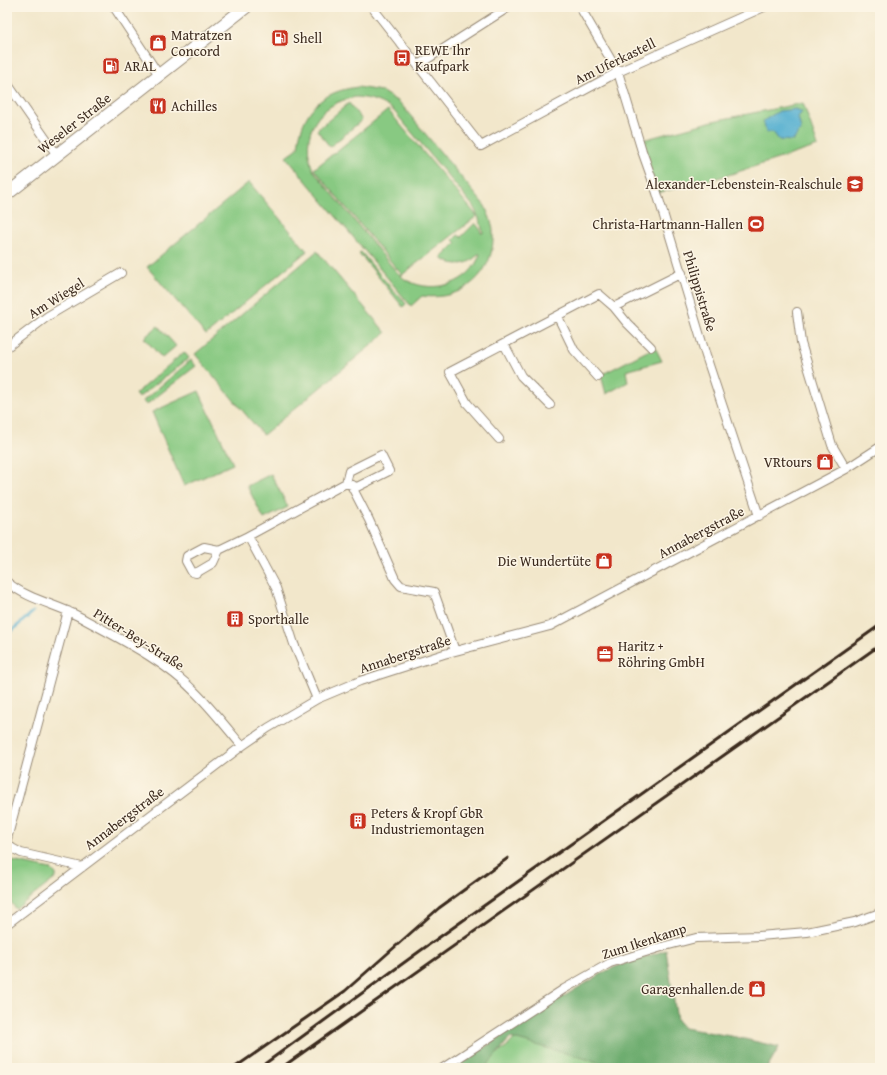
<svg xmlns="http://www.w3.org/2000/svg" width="887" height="1075" font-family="'Gentium Book Plus',serif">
  <rect width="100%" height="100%" fill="#fcf5e5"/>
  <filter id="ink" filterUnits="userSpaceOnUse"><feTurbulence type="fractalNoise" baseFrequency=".025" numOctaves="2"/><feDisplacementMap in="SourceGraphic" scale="8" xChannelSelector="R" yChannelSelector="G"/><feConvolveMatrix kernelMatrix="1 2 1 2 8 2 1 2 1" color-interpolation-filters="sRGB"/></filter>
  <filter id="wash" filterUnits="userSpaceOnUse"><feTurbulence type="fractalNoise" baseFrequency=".012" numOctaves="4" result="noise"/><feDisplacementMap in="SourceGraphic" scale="16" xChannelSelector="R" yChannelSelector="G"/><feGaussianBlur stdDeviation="0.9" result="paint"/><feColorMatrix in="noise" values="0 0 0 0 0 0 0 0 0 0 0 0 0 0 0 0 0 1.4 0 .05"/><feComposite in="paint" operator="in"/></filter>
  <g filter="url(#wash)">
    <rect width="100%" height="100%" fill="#f2e7cb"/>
    <!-- green -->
    <path fill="#88c982" stroke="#627a50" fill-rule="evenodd" d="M358,87L381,91L400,103L485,206C488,214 493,223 493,232C496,273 462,302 422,296L411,306L286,157L298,148C301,111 322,91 358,87ZM356,97C371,98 382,102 394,111L473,206C478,215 481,223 483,233H481L480,229L475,223L461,237L458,235L453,240L456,243L441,258C454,267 469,266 478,254H480C471,284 434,294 408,281C402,278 398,273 394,269L313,170C299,134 318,103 356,97Z
      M349,103L362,120L330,147L317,130Z
      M803,103L818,146L725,176L657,193L639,141L713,121Z
      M388,110L477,216L402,275L314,169Z
      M249,182L307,251L206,335L147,267Z
      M317,251L386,333L263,435L195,354Z
      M361,252L397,295L398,294L406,304L403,307L359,253Z
      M158,326L176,346L162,358L144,338Z
      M655,347L662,361L626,371L628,382L606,394L601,375Z
      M184,352L189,358L138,398L135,394Z
      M191,360L196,366L146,405L143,401Z
      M199,391L233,464L184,486L152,412Z
      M271,474L288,507L264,519L247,486Z
      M7,860L51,869L56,874V878L16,909L7,897Z
      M514,1039L518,1040L631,1068H474L506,1048Z"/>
    <!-- forest -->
    <path fill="#6ead70" stroke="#546c47" d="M666,950L677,1020L684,1028L736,1037L779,1047L767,1068H620L510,1038L485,1068H454L529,1017L608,970L618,966Z"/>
    <!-- water -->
    <path fill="#51aed0" stroke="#466c77" d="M796,109L802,112L798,117L801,129L793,141L779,140L773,132H766L763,121L779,111Z"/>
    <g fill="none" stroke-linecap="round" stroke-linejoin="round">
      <!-- stream -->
      <path stroke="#51aed0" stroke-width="3" d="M7,635L33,612"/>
    </g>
  </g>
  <g filter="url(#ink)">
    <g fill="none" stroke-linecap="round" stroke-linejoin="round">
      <defs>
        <path id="street" d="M114,7L159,75
          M372,7L481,146L618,72L764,7
          M580,7L618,72L642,151L657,193L706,356L759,516
          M418,65L509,7
          M7,83L57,155
          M614,307L627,323L651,347
          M797,312L801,343L832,445L846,469
          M558,317L574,350L598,377
          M504,344L521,376L550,405
          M7,347L48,316L121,273
          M499,439L467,403L450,372L599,294L614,307L682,273
          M351,485L369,520L395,579L401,586L434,592L455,651
          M219,550L213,563L196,573L192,572L186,561L187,556L204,547L219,550L248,536
          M7,582C27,599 55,604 78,616C118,638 164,660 196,693C212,709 227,728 242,746
          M317,699L294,644L276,588L248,536L346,483L357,487L389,471L381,455L349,471L346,483
          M7,839L68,611
          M7,843L12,848L21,853L82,867
          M7,924L242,746L268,728L317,699L360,681L444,654L550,626L846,469L880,447
          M443,1068L564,989L610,963L665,946L696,938L759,936L807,932L855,922L880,913"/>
        <path id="primary" d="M7,194L246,7"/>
      </defs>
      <!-- street casing -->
      <use href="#street" stroke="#968874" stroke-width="10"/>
      <!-- primary casing -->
      <use href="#primary" stroke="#968874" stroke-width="14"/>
      <!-- street -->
      <use href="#street" stroke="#fff" stroke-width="8"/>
      <!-- primary -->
      <use href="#primary" stroke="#fff" stroke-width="12"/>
      <!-- rail -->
      <path stroke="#3b2a1e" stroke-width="3" d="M234,1068L345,991L439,908L508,858
        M259,1068L420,951L880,625
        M281,1068L880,645"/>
    </g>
  </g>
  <!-- icons -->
  <defs>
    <symbol id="fuel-square" viewBox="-11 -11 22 22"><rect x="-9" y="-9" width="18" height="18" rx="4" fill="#c8321e" stroke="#fcf5e5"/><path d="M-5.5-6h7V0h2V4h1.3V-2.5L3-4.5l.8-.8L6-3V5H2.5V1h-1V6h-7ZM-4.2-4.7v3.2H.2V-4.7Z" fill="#fff"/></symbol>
    <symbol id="shop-square" viewBox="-11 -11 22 22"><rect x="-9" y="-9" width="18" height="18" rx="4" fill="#c8321e" stroke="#fcf5e5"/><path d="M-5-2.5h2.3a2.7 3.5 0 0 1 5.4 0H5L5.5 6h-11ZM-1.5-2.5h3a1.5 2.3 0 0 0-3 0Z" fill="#fff"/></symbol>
    <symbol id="bus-square" viewBox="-11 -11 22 22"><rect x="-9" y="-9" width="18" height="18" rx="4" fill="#c8321e" stroke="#fcf5e5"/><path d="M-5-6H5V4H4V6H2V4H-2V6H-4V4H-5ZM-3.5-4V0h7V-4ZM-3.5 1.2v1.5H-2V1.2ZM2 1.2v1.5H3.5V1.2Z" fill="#fff"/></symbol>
    <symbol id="restaurant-square" viewBox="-11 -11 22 22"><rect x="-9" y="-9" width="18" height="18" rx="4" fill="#c8321e" stroke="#fcf5e5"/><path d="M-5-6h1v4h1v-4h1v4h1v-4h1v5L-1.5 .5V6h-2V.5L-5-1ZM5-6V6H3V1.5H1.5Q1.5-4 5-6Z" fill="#fff"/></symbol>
    <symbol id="school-square" viewBox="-11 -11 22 22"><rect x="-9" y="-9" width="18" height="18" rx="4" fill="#c8321e" stroke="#fcf5e5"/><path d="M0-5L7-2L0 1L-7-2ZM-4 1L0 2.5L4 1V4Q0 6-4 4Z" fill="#fff"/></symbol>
    <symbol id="stadium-square" viewBox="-11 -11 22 22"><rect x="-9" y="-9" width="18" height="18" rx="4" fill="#c8321e" stroke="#fcf5e5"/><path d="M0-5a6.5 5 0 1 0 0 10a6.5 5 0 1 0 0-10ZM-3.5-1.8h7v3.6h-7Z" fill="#fff"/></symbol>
    <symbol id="building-square" viewBox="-11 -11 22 22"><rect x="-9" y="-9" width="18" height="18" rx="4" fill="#c8321e" stroke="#fcf5e5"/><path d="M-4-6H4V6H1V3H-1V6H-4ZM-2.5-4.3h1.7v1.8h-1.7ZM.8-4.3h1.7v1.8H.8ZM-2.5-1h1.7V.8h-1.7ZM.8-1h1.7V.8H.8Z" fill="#fff"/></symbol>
    <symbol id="office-square" viewBox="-11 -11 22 22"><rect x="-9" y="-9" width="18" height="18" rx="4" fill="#c8321e" stroke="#fcf5e5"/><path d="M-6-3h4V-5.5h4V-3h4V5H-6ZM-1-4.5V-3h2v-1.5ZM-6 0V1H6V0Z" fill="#fff"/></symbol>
  </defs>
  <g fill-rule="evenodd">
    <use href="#fuel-square" x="270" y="28" width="20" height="20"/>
    <use href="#shop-square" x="148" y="33" width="20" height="20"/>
    <use href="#bus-square" x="392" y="48" width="20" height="20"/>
    <use href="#fuel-square" x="101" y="56" width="20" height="20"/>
    <use href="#restaurant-square" x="148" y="96" width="20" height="20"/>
    <use href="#school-square" x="845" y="174" width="20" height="20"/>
    <use href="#stadium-square" x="746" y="214" width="20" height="20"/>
    <use href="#shop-square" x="815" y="452" width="20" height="20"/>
    <use href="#shop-square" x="594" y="551" width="20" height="20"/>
    <use href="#building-square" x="225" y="609" width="20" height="20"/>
    <use href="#office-square" x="595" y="644" width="20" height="20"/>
    <use href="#building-square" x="348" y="811" width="20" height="20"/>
    <use href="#shop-square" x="747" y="979" width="20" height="20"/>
  </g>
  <g text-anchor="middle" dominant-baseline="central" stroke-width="3" stroke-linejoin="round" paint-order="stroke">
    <!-- poi labels -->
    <g font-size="14" fill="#3b2a1e" stroke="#fcf5e5" text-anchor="start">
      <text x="171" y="35">Matratzen<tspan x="171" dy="16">Concord</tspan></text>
      <text x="293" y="38">Shell</text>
      <text x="415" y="50">REWE Ihr<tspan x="415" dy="16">Kaufpark</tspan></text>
      <text x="124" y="66">ARAL</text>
      <text x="171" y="106">Achilles</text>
      <text x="842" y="184" text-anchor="end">Alexander-Lebenstein-Realschule</text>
      <text x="743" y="224" text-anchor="end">Christa-Hartmann-Hallen</text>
      <text x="812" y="462" text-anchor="end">VRtours</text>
      <text x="591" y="561" text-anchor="end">Die Wundertüte</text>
      <text x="248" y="619">Sporthalle</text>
      <text x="618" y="646">Haritz +<tspan x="618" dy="16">Röhring GmbH</tspan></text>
      <text x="371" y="813">Peters &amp; Kropf GbR<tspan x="371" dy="16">Industriemontagen</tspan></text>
      <text x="744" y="989" text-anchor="end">Garagenhallen.de</text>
    </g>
    <!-- street labels -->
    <g font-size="14" fill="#3b2a1e" stroke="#fcf5e5">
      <text transform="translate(615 61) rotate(-26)">Am Uferkastell</text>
      <text transform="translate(74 123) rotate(-38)">Weseler Straße</text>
      <text transform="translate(700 291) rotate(73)">Philippistraße</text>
      <text transform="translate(56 298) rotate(-32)">Am Wiegel</text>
      <text transform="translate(701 532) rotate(-28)">Annabergstraße</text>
      <text transform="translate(139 639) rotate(32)">Pitter-Bey-Straße</text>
      <text transform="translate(405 654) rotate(-18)">Annabergstraße</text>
      <text transform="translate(124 818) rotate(-37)">Annabergstraße</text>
      <text transform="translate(644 941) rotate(-18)">Zum Ikenkamp</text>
    </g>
  </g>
  <!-- margin -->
  <rect width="887" height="1075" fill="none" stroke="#fcf5e5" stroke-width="24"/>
</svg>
